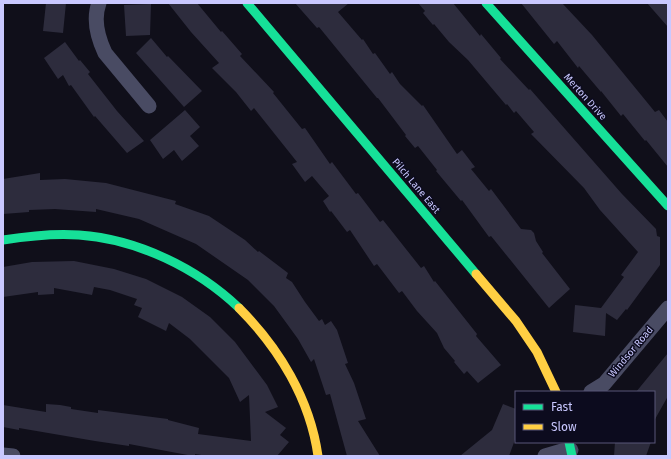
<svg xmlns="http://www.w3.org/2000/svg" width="671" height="459" font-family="'Fira Sans',sans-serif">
  <rect width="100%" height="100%" fill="#100f1a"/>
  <!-- building -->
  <path fill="#2d2c3d" d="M46,3H66L63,33L43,31Z
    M168,3H197L221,32L222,31L242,54L240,56L274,92L273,93L302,129L305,128L330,164L332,162L356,194L358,193L380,222L383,220L421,268L424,266L434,282L435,281L477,334L476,336L501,365L478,383L467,371L464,374L454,362L455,361L444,348L437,333L417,311L402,291L399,293L377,264L374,266L350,230L347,232L331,211L330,212L323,201L329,196L312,176L305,182L292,164L297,162L254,108L251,111L236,92L212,68L219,63L191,32Z
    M295,3H349L338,12L362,40L363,39L373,54L375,53L390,74L392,72L400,84L422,106L423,105L457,154L462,150L475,167L471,169L489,191L491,189L521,229L531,230L534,233L536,241L543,252L542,253L570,289L549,308L491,236L489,237L462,200L461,201L436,171L437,170L418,146L415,148L405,136L406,135L378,98H377L319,27L317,28Z
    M418,3H453L480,36L481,34L501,58L500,59L529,90L530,89L622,194L656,229L657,236L660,237V265L627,310L626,309L617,320L606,313L605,336L573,332L575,305L601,308L624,277L621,275L638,252L600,210L584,188L531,134L534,132L516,111L514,113L507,104L506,105L468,60L449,42L434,24L433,25L423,13L425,11Z
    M521,3H562L592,35L655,112L659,110L668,122V167L646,140L645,141L623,114L621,116L601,91V92L579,66L578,68L557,41L554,44Z
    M647,3H668V27Z
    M151,4L150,35L126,36L124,5Z
    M151,38L167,57L168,56L202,91L184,107L136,53Z
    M65,42L79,61L80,60L90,72L88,74L117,111L144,141L127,153L95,116L94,117L71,85L69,86L63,75L58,79L44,58Z
    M185,110L200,127L190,136L199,146L182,161L174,150L163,159L150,140Z
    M40,173V180L65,179L106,183L176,201L175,204L209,216L245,240L258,252L259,251L288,273L286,278L292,282L305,302L319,321L322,319L325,325L331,321L337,330L348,363L345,364L354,383L366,419L358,421L380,456H347L330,394L326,395L314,359L311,362L298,339L274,306L248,280L196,244L139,219L96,209V212L55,209L29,210V212L3,214V179Z
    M74,261L114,269L146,279L182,297L210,317L235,342L267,385L278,407L265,412L286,428L280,435L289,442L277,456H208L195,454V456H193L129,444V446L95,441L19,428V430L3,427V405L46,412V404L60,405L71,407V409L98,413V410L168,419V420L199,428L198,434L251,441L249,395L240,402L229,378L190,339L169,323L166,331L138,317L142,308L134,305L137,299L110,290L94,287L92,295L54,288V294L38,295V292L3,297V267L32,262Z
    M668,353V396L654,421V392H636Z
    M503,404L516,409V437L509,456H460L492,430Z
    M615,442H651L646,456H614Z"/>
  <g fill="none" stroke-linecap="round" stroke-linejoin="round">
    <!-- street -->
    <path stroke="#494b63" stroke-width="15" d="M99,3C93,19 98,38 105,53L149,106
      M591,392L604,384L668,308
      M3,455L13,456
      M545,456L562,451L571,450"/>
    <!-- fast -->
    <path stroke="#16e098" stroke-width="9" d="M247,3L476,274
      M486,3L668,206
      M3,240C28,236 53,233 79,235C137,239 197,268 239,308
      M569,442L572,456"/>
    <!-- slow -->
    <path stroke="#ffcf43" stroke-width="9" d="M476,274L516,321L537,352L556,392
      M239,308C279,348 310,399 318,456"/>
  </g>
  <g text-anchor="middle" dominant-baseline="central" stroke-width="3" stroke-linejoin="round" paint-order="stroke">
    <!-- street labels -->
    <g font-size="10" fill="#c9c8ff" stroke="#0c0b1e">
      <text transform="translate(585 97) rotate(48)">Merton Drive</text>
      <text transform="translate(416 186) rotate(50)">Pilch Lane East</text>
      <text transform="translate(631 352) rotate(-50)">Windsor Road</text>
    </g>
  </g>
  <!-- border -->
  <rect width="671" height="459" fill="none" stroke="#c9c8ff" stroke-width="8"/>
  <!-- legend -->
  <rect x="515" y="391" width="140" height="52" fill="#0c0b1e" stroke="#585778"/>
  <rect x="523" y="404" width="20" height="6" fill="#16e098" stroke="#585778"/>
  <text x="551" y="411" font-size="12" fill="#c9c8ff">Fast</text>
  <rect x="523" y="424" width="20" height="6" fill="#ffcf43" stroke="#585778"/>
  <text x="551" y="431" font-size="12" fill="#c9c8ff">Slow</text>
</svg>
